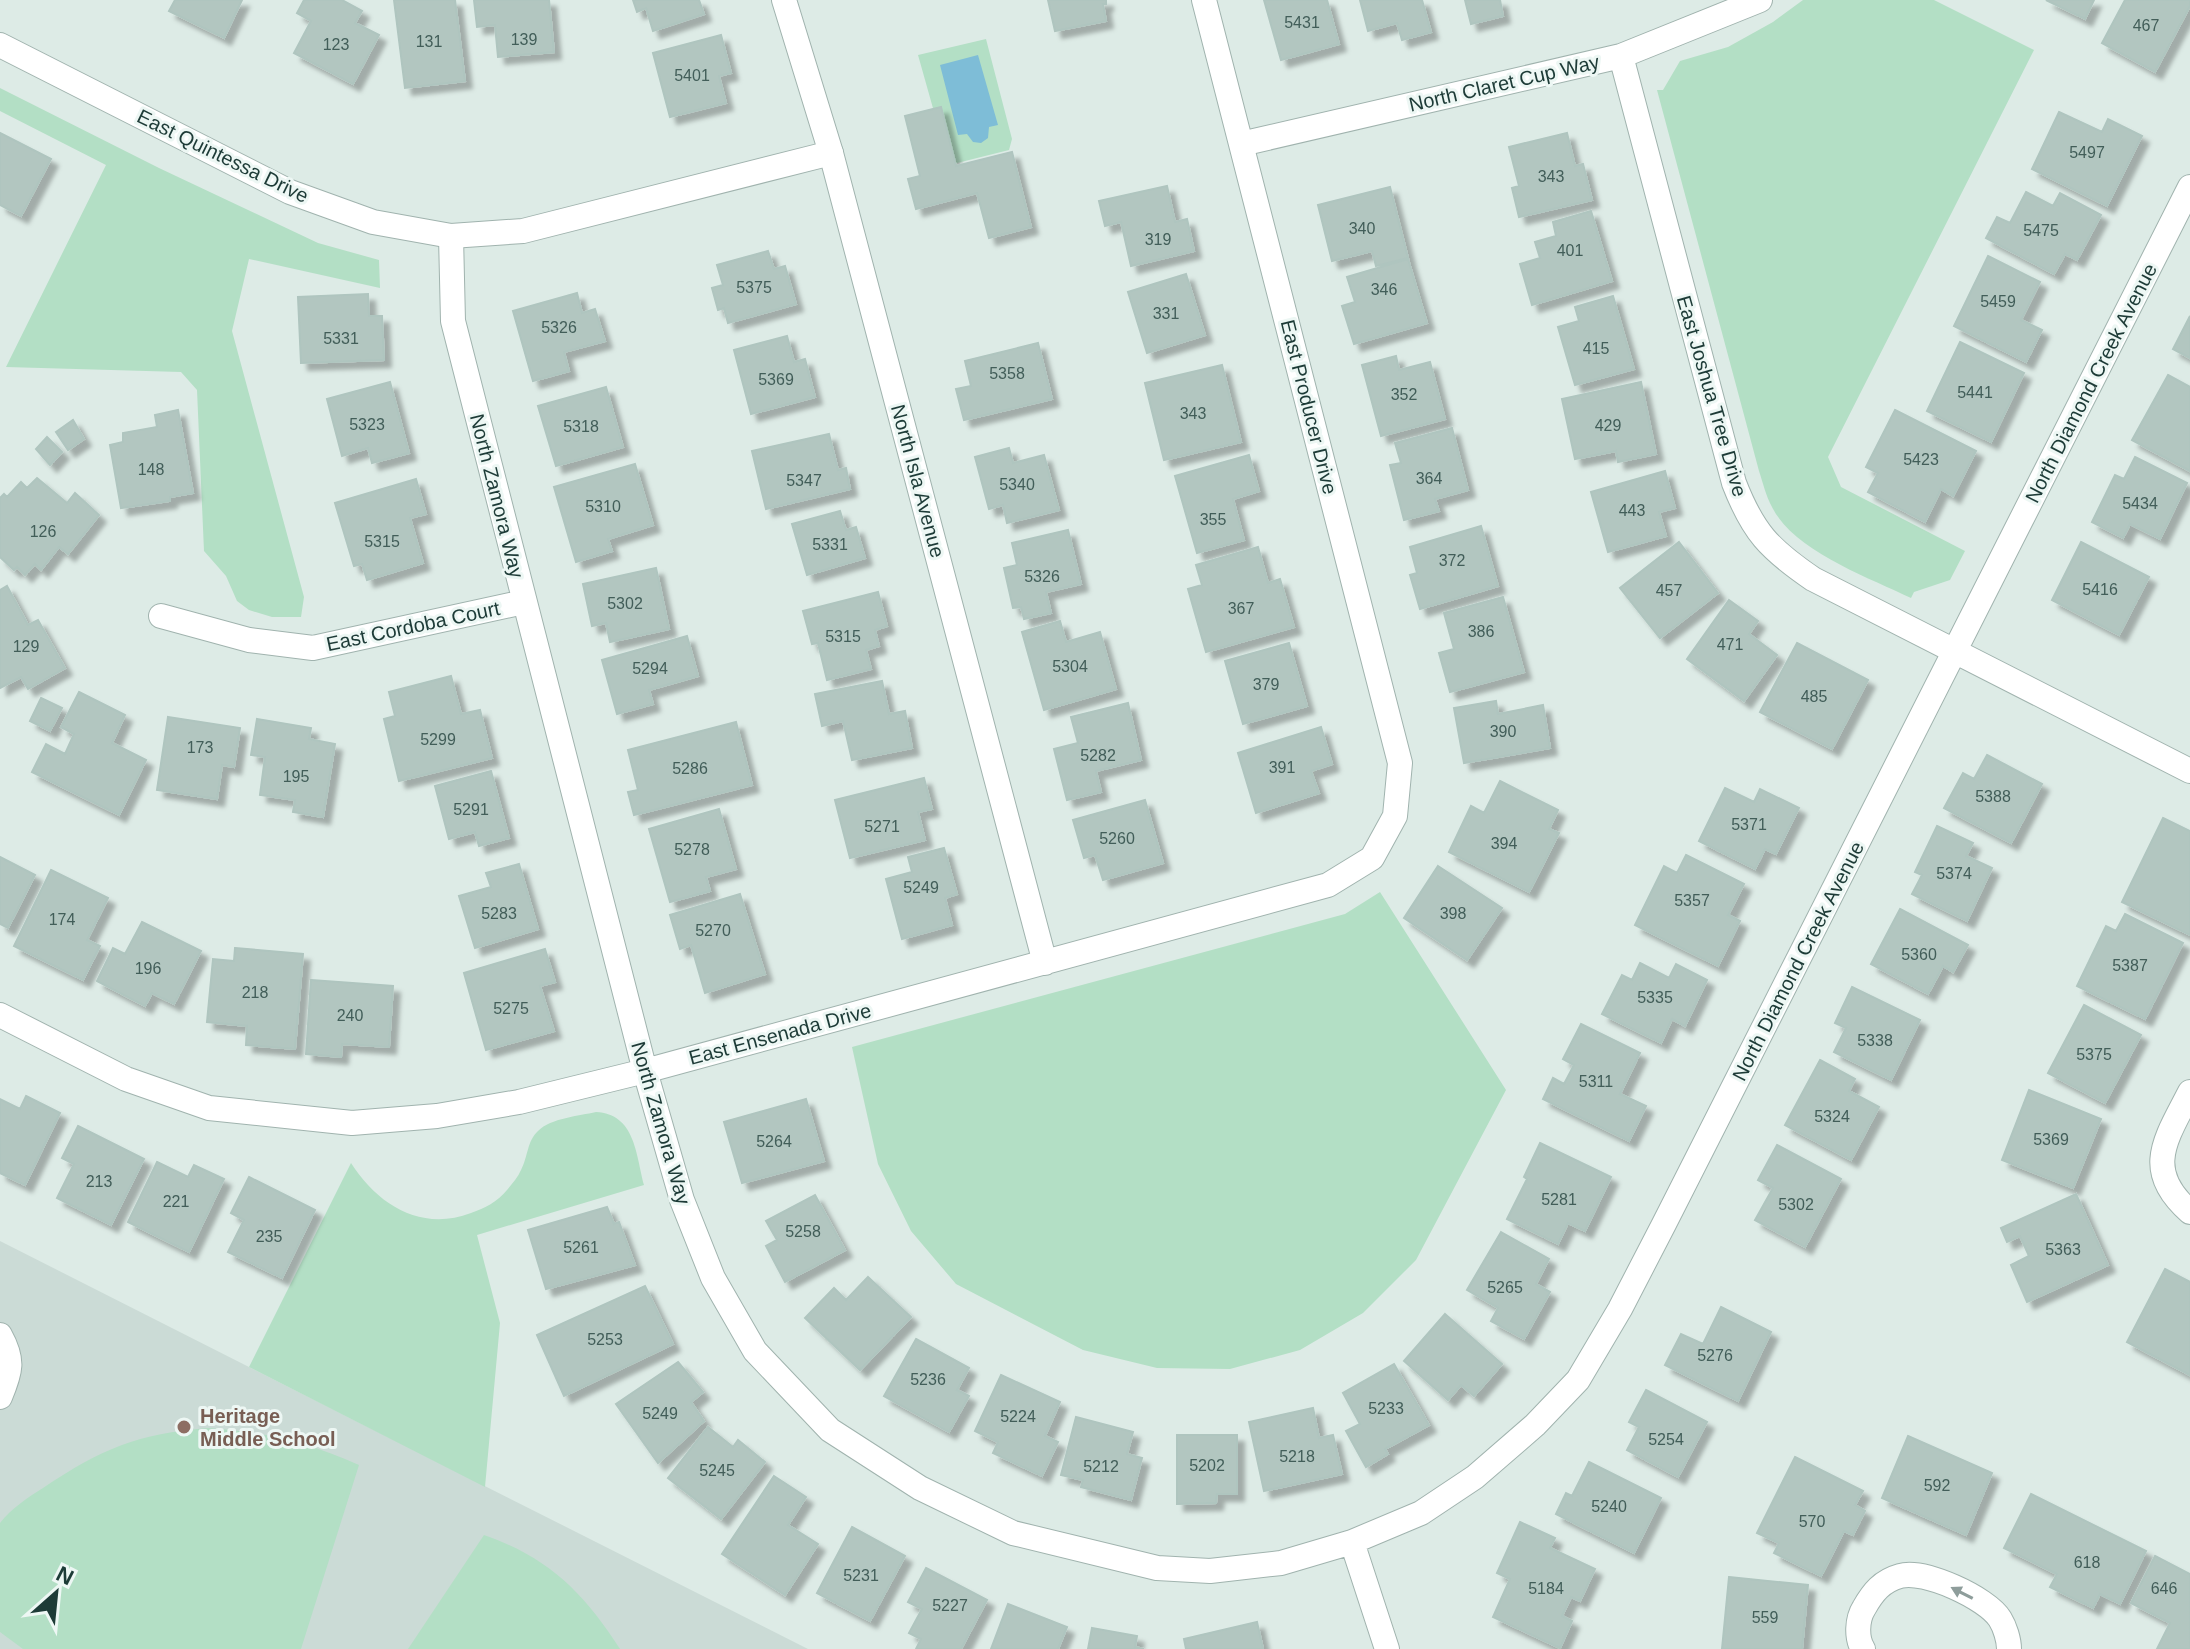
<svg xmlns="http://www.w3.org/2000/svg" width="2190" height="1649" font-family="Arial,sans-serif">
  <defs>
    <filter id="shadow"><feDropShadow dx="7" dy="7" stdDeviation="2" flood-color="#0004"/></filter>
  </defs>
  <rect width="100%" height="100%" fill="#ddebe6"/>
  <!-- built -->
  <path fill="#cbdbd6" d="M0,1241L249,1367L808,1649H0Z"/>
  <!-- green -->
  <path fill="#b3dfc5" d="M1803,0H1934L2034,50L1828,457L1841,487L1965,551L1950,580L1914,592L1911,598C1868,577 1794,551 1772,507C1766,496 1763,483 1759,471L1657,90H1663L1680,61L1728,47L1773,22Z
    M986,39L1012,139L1009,150L949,165L918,55Z
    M0,88L159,168L318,243L379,260L380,288L249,259L232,331L304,597L301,617H272L249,610L237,601L226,576L204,551L197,390L181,372L6,367L106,165L0,111Z
    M1380,892L1506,1090L1416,1260L1363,1313L1300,1350L1230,1369L1157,1368L1083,1350L956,1284L911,1231L878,1164L852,1047L1345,914Z
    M596,1112C635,1114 636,1154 644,1185L477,1235L500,1323L485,1487L249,1367L351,1163C378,1205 421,1232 471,1213C485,1208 497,1202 507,1190C512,1184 518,1177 521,1170C528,1157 527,1141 538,1131C551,1118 579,1116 596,1112Z
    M208,1428C266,1432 306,1442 359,1465L301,1649H23L0,1632V1523C12,1508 27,1498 43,1488C103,1448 137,1434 208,1428Z
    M484,1535C549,1558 583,1592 620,1649H408Z"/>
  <!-- water -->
  <path fill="#7ebdd7" d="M978,55L998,125L989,127L988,138L981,143L973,142L967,134L958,135L940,65Z"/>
  <!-- building -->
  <path fill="#b2c6c0" stroke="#afc5bf" stroke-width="2" filter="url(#shadow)" d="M175,0H242L224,38L169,11Z
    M304,0H342L362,11L355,23L379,35L353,84L294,53L311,21L297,13Z
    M394,0H455L465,81L405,88Z
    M474,0H549L554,52L498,57L495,25L477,27Z
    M633,0H699L704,14L653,31L646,8L637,12Z
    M1048,0H1106V4H1103L1106,21L1055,31Z
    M1264,0H1327L1339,44L1281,60Z
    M1360,0H1422L1431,32L1402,40L1397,23L1368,31Z
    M1465,0H1500L1503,16L1471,24Z
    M2046,0H2094L2085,19Z
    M2125,0H2190V6L2155,72L2102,43Z
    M721,35L731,73L719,76L726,103L670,117L653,53Z
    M941,107L956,166L1012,152L1031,227L989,238L977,193L916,209L908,179L920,176L905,116Z
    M2059,112L2102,132L2108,119L2142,136L2107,206L2032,169Z
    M0,133L51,159L21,216L0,205Z
    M1567,133L1575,166L1583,164L1592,200L1519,217L1512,188L1519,186L1509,147Z
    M1167,186L1175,222L1187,219L1194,251L1131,266L1121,222L1105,226L1099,201Z
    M1390,187L1408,258L1376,266L1372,251L1332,261L1318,205Z
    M2026,192L2053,206L2060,193L2101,215L2077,260L2065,254L2054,274L1986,238L1997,217L2010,223Z
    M1591,211L1612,281L1532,305L1520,264L1540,258L1535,242L1556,236L1553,222Z
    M768,251L774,269L785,266L796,304L728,323L724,308L718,310L712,288L723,285L717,265Z
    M1988,256L2040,282L2021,320L2042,330L2026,362L1954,326Z
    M1408,259L1427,323L1354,344L1342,306L1355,302L1347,277Z
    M1186,274L1205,335L1147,353L1128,292Z
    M577,293L582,313L595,309L605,341L564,352L569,371L533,381L513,311Z
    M368,294L369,316H382L384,360L301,363L298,297Z
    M1613,296L1634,369L1575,385L1558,327L1579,321L1575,307Z
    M2190,316V358L2173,349Z
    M787,336L794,362L805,359L815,397L751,414L734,350Z
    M1960,342L2024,373L1991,442L1927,411Z
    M1038,343L1052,399L964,420L956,389L971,386L965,361Z
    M1396,356L1399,370L1430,362L1445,419L1381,436L1362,365Z
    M1222,365L1241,442L1164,460L1145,383Z
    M2168,375L2190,387V471L2132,440Z
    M390,382L409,453L372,463L368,448L342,456L327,399Z
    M1641,382L1656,454L1618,462L1616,451L1575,459L1562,399Z
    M606,387L623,447L556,466L538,406Z
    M178,410L193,493L170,497V501L121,508L110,445L123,442V433L157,427L155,415Z
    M1895,410L1976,451L1953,496L1941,489L1925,522L1868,492L1878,473L1866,467Z
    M73,420L84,439L68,450L56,432Z
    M1452,428L1468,490L1435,499L1439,511L1404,520L1390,465L1401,463L1395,443Z
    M829,434L838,470L846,468L850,489L766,509L752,451Z
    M47,437L62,452L50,465L36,449Z
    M1009,448L1013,463L1044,455L1059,510L1007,523L1003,505L989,509L975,457Z
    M1249,455L1259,491L1233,499L1244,540L1197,553L1175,476Z
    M2135,457L2187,483L2160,539L2130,524L2123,538L2092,522L2115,475L2124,479Z
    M635,464L653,525L608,539L612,551L576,562L554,487Z
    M1665,471L1675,508L1659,512L1666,536L1608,552L1591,492Z
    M37,478L67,503L75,493L99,515L68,554L59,547L41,570L35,564L25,575L17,567L14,570L0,557V498L4,494L7,497L21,482L27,488Z
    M416,479L426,514L410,518L423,563L367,580L362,564L354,566L335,503Z
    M840,511L846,530L856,527L865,558L807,575L792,524Z
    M1481,526L1498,586L1420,609L1410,575L1417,573L1410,547Z
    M1068,530L1081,584L1046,592L1051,613L1024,619L1021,607L1013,608L1004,568L1017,565L1012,543Z
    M1679,542L1718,593L1660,638L1620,588Z
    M2081,542L2149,577L2119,635L2052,600Z
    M1258,547L1268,583L1280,579L1294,627L1206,652L1188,589L1202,585L1196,565Z
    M656,568L669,629L610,642L606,623L592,626L583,584Z
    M7,586L28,625L38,620L65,668L28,689L21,677L0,688V590Z
    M878,592L887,626L875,630L879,646L866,650L871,669L827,680L818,643L812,644L803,611Z
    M1503,597L1524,672L1450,692L1439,653L1454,649L1444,613Z
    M1729,600L1758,621L1749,634L1777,655L1744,701L1687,659Z
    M1060,621L1066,642L1100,632L1116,689L1044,710L1022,632Z
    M687,636L698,676L649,690L653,704L617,714L602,660Z
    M1289,643L1307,706L1243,724L1225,661Z
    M1797,643L1868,680L1832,749L1760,712Z
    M451,676L461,714L480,710L492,758L399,781L384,719L395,716L389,692Z
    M882,681L889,714L905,711L912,748L852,760L843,721L822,726L815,694Z
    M79,692L125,715L112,743L146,760L119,815L32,772L46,744L65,754L74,734L61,727Z
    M41,698L62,708L50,731L30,721Z
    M1496,701L1498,714L1543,705L1550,748L1464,763L1454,708Z
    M1128,703L1141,760L1096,771L1101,792L1067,800L1054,749L1078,743L1071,717Z
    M168,717L240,728L234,767L222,765L217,799L157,790Z
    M257,719L311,728L309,739L335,744L323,817L293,812L295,800L260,795L265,757L251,755Z
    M736,722L752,785L634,815L628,792L638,790L628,750Z
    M1321,727L1332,764L1311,771L1319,793L1256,813L1238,753Z
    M1987,755L2042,784L2011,843L1944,808L1963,773L1974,779Z
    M491,771L509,838L479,846L475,832L449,839L435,786Z
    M924,778L932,809L918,812L925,840L850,858L835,800Z
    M1500,781L1558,810L1549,829L1559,833L1529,892L1449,852L1471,806L1484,813Z
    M1725,788L1754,802L1760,789L1799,808L1776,854L1765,849L1755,869L1699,841Z
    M1145,800L1163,863L1103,880L1095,855L1084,858L1073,820Z
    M719,809L736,869L706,877L710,891L670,902L649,829Z
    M2163,818L2190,831V935L2122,902Z
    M1937,826L1973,843L1966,856L1992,868L1967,921L1912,894L1922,875L1915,872Z
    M944,848L957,894L945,898L952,925L902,939L886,879L912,872L908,857Z
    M1686,855L1744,884L1728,915L1740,921L1718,966L1635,925L1664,866L1677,873Z
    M0,857L35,875L8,928L0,924Z
    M519,864L538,929L475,948L459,896L491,887L486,873Z
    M1438,866L1502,908L1467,960L1404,918Z
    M51,870L108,898L87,940L100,946L83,980L14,946Z
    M740,894L765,974L705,993L691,945L680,949L670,915Z
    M1900,909L1968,945L1953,972L1943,966L1928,994L1871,964Z
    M2125,914L2183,943L2145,1019L2077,986L2106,926L2116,931Z
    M142,922L201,951L174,1004L152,993L145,1006L97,981L113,948L125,954Z
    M235,948L303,954L295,1049L246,1045L247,1026L207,1022L213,959L234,961Z
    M545,949L555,982L540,986L554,1031L486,1050L464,973Z
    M1640,963L1669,978L1676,964L1707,980L1685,1026L1672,1019L1661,1043L1602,1014L1622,975L1632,980Z
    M311,980L393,986L389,1047L342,1044L341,1057L306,1054Z
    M1852,987L1920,1020L1891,1080L1834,1052L1846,1028L1835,1023Z
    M2084,1005L2141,1035L2105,1103L2048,1073Z
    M1581,1024L1640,1053L1620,1094L1646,1106L1629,1141L1543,1099L1553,1078L1564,1084L1574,1065L1563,1059Z
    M1820,1060L1855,1079L1849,1091L1879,1107L1851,1160L1785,1125Z
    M2029,1090L2101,1119L2073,1188L2002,1160Z
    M26,1096L60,1113L25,1185L0,1173V1099L20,1109Z
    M806,1099L824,1161L742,1183L724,1122Z
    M78,1126L144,1159L111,1225L57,1198L74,1164L62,1158Z
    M1540,1143L1611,1177L1585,1231L1568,1223L1558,1244L1507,1219L1527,1179L1524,1177Z
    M1777,1145L1841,1179L1805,1247L1755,1220L1773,1188L1758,1180Z
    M157,1162L188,1177L194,1165L224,1179L189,1252L128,1222Z
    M249,1177L315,1210L282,1278L228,1252L244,1220L231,1213Z
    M2076,1194L2108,1265L2027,1302L2011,1265L2029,1256L2020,1236L2007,1242L2001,1228Z
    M815,1195L845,1250L785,1282L766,1246L777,1240L766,1221Z
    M607,1207L614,1224L619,1222L635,1265L546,1289L528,1230Z
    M1501,1232L1549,1259L1536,1284L1550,1292L1524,1339L1491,1321L1498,1308L1467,1290Z
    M2165,1269L2190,1282V1375L2127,1342Z
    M868,1277L911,1317L860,1370L805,1318L834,1288L846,1300Z
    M645,1286L673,1344L564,1396L537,1335Z
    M1721,1307L1771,1332L1738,1401L1665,1365L1681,1334L1703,1344Z
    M1445,1314L1502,1364L1474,1396L1461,1385L1448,1400L1404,1361Z
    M916,1339L969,1368L957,1390L969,1396L949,1432L884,1396Z
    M678,1362L703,1392L691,1402L704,1421L658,1463L616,1404Z
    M1394,1364L1429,1425L1385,1449L1388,1454L1366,1467L1346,1431L1360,1424L1343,1393Z
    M1001,1375L1060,1402L1045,1436L1058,1442L1042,1476L993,1453L998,1442L975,1431Z
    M1646,1390L1707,1422L1678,1477L1627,1450L1639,1427L1629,1422Z
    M1313,1408L1319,1438L1333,1435L1342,1474L1264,1491L1249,1422Z
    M1076,1417L1133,1432L1127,1454L1142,1458L1131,1500L1081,1487L1083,1480L1061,1475Z
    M708,1427L733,1447L738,1440L765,1462L721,1519L668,1478Z
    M1177,1435H1237V1494H1217L1216,1503L1177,1504Z
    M1908,1436L1992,1473L1966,1535L1882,1498Z
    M1795,1457L1863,1491L1855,1505L1865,1511L1853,1535L1844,1531L1821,1576L1774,1553L1779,1543L1757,1533Z
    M1589,1462L1661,1498L1634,1553L1556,1514L1566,1493L1572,1496Z
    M774,1476L806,1497L788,1525L818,1544L785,1595L722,1554Z
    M2031,1494L2146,1551L2120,1604L2100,1594L2093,1608L2050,1587L2057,1574L2004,1548Z
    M1520,1522L1555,1538L1550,1548L1595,1569L1580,1601L1571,1597L1562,1616L1572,1621L1560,1648L1493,1617L1510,1579L1497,1573Z
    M852,1527L905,1556L870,1621L817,1593Z
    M2155,1556L2190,1574V1649H2157L2170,1623L2131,1603Z
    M926,1568L987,1600L961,1649H916L921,1639L909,1633L922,1609L908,1602Z
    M1729,1577L1808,1585L1802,1649H1722Z
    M1008,1604L1067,1627L1058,1649H991Z
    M1257,1622L1263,1649H1186L1184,1639Z
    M1092,1628L1137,1636L1135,1647L1144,1649H1088Z"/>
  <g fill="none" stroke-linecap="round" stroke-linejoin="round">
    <defs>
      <path id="minor" d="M784,0L831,153L1045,963
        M1621,56L1734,483C1753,532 1769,549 1813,579L2190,771
        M1241,144L1621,56L1760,0
        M451,236L453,321L645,1071L682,1200L713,1278L755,1351L830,1430L920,1488L1013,1533L1157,1568L1210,1571L1281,1563L1352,1542L1421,1513L1475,1477L1535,1425L1578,1380L1620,1309L1664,1224L2190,187
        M161,616L249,640L313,648L524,602
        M0,1015L126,1079L209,1108L352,1123L437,1116L519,1102L645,1071L1328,885L1372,858L1395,816L1400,763L1204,0
        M2190,1092C2166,1139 2142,1170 2190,1212
        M0,1335C14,1360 11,1371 0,1397
        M1352,1542L1387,1649
        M1863,1649C1856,1638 1857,1619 1864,1608C1873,1592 1882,1581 1900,1576C1924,1569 1987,1598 2000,1619C2005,1627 2009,1640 2009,1649"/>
      <path id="tertiary" d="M0,45L290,192L373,222L451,236L523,231L831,153"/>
    </defs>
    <!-- minor casing -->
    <use href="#minor" stroke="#a0b3ae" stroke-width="26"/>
    <!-- tertiary casing -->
    <use href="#tertiary" stroke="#a0b3ae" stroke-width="26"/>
    <!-- minor -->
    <use href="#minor" stroke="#fff" stroke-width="24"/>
    <!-- tertiary -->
    <use href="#tertiary" stroke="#fff" stroke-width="24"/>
  </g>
  <!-- one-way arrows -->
  <defs><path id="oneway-solid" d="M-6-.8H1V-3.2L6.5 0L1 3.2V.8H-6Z" transform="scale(2)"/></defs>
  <use fill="#8e9d9b" href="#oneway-solid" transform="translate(1962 1593) rotate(-153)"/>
  <!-- markers -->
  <circle fill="#8d6e63" stroke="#edf7f4" stroke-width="3" cx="184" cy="1427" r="8"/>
  <g text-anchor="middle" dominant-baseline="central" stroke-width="6" stroke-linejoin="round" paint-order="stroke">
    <!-- number labels -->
    <g font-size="16" fill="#425e59">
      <text x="1302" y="22">5431</text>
      <text x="2146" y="25">467</text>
      <text x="524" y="39">139</text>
      <text x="429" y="41">131</text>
      <text x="336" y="44">123</text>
      <text x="692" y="75">5401</text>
      <text x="2087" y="152">5497</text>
      <text x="1551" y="176">343</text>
      <text x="1362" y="228">340</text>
      <text x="2041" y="230">5475</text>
      <text x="1158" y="239">319</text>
      <text x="1570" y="250">401</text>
      <text x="754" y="287">5375</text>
      <text x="1384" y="289">346</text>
      <text x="1998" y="301">5459</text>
      <text x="1166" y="313">331</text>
      <text x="559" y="327">5326</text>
      <text x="341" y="338">5331</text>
      <text x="1596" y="348">415</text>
      <text x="1007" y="373">5358</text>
      <text x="776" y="379">5369</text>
      <text x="1975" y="392">5441</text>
      <text x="1404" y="394">352</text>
      <text x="1193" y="413">343</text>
      <text x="367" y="424">5323</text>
      <text x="1608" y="425">429</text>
      <text x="581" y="426">5318</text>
      <text x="1921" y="459">5423</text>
      <text x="151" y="469">148</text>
      <text x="1429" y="478">364</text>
      <text x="804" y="480">5347</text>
      <text x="1017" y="484">5340</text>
      <text x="2140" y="503">5434</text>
      <text x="603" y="506">5310</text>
      <text x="1632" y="510">443</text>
      <text x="1213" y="519">355</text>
      <text x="43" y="531">126</text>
      <text x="382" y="541">5315</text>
      <text x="830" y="544">5331</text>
      <text x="1452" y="560">372</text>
      <text x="1042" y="576">5326</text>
      <text x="2100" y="589">5416</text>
      <text x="1669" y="590">457</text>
      <text x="625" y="603">5302</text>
      <text x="1241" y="608">367</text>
      <text x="1481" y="631">386</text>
      <text x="843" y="636">5315</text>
      <text x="1730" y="644">471</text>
      <text x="26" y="646">129</text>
      <text x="1070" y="666">5304</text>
      <text x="650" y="668">5294</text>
      <text x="1266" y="684">379</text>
      <text x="1814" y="696">485</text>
      <text x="1503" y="731">390</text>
      <text x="438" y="739">5299</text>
      <text x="200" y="747">173</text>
      <text x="1098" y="755">5282</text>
      <text x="1282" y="767">391</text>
      <text x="690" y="768">5286</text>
      <text x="296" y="776">195</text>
      <text x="1993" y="796">5388</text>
      <text x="471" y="809">5291</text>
      <text x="1749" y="824">5371</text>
      <text x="882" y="826">5271</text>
      <text x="1117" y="838">5260</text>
      <text x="1504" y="843">394</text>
      <text x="692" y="849">5278</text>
      <text x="1954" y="873">5374</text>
      <text x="921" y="887">5249</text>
      <text x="1692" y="900">5357</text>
      <text x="499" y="913">5283</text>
      <text x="1453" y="913">398</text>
      <text x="62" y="919">174</text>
      <text x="713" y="930">5270</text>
      <text x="1919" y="954">5360</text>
      <text x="2130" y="965">5387</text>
      <text x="148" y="968">196</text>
      <text x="255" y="992">218</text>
      <text x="1655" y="997">5335</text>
      <text x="511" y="1008">5275</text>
      <text x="350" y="1015">240</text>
      <text x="1875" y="1040">5338</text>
      <text x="2094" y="1054">5375</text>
      <text x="1596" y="1081">5311</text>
      <text x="1832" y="1116">5324</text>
      <text x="2051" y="1139">5369</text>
      <text x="774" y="1141">5264</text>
      <text x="99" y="1181">213</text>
      <text x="1559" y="1199">5281</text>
      <text x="176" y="1201">221</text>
      <text x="1796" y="1204">5302</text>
      <text x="803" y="1231">5258</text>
      <text x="269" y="1236">235</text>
      <text x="581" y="1247">5261</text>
      <text x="2063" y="1249">5363</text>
      <text x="1505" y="1287">5265</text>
      <text x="605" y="1339">5253</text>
      <text x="1715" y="1355">5276</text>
      <text x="928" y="1379">5236</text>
      <text x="1386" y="1408">5233</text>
      <text x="660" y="1413">5249</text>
      <text x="1018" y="1416">5224</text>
      <text x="1666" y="1439">5254</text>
      <text x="1297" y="1456">5218</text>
      <text x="1207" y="1465">5202</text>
      <text x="1101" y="1466">5212</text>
      <text x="717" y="1470">5245</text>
      <text x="1937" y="1485">592</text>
      <text x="1609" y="1506">5240</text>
      <text x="1812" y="1521">570</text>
      <text x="2087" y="1562">618</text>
      <text x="861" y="1575">5231</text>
      <text x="1546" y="1588">5184</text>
      <text x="2164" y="1588">646</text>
      <text x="950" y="1605">5227</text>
      <text x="1765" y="1617">559</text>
    </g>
    <!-- street labels -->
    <g font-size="20" fill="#1d3b37" stroke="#edf7f4">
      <text transform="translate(1504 83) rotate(-13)">North Claret Cup Way</text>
      <text transform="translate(223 156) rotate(26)">East Quintessa Drive</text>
      <text transform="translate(2091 383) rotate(-63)">North Diamond Creek Avenue</text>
      <text transform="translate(1712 396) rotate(74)">East Joshua Tree Drive</text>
      <text transform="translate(1309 407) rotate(76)">East Producer Drive</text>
      <text transform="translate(918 481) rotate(75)">North Isla Avenue</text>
      <text transform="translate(497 496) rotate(76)">North Zamora Way</text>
      <text transform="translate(413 626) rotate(-12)">East Cordoba Court</text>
      <text transform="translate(1798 961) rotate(-63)">North Diamond Creek Avenue</text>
      <text transform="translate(780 1034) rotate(-15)">East Ensenada Drive</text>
      <text transform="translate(661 1123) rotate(74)">North Zamora Way</text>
    </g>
    <!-- education labels -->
    <g font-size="20" font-weight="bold" fill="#785e54" stroke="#edf7f4" text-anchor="start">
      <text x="200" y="1416">Heritage<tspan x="200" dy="23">Middle School</tspan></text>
    </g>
  </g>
  <!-- north arrow -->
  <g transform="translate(56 1593) rotate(27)" stroke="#edf7f4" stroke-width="6" paint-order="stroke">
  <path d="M0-6L14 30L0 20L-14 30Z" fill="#1d3b37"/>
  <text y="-12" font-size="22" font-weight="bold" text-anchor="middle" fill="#1d3b37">N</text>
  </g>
</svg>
